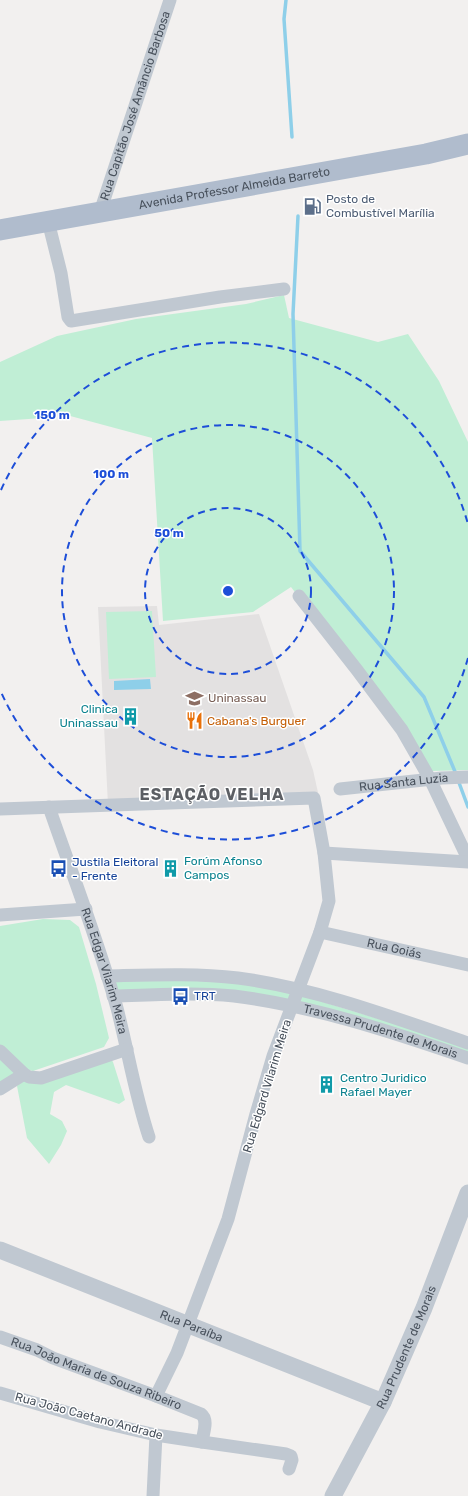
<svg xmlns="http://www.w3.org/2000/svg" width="468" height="1496" font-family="Rubik,sans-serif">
  <rect width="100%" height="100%" fill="#f2f0ef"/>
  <!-- education -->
  <path fill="#e3e1e1" d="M157,606L159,625L259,614L313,770L319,797L108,805L98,607Z"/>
  <!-- green -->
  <path fill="#c0eed5" d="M284,295L289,318L378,342L408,334L439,381L468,442V770L432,771L291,587L253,612L163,621L152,438L48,410L43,418L0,421V362L57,336L136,319L246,304Z
    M152,611L156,677L109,679L106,612Z
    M43,919L70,920L79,927L96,984L109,1038L104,1047L33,1071L23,1069L0,1046V926Z
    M111,979H208L296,992L291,1003L116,993Z
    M300,995L468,1046V1055L296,1003Z
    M0,1056L17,1073L0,1085Z
    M110,1058L113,1062L125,1100L119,1104L66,1085L54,1092L50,1114L62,1121L67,1131L61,1145L49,1164L27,1138L17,1086L22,1080Z"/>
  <!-- water -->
  <path fill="#8ecfe9" d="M150,679L151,689L114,690V681Z"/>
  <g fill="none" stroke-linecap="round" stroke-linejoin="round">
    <!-- stream -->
    <path stroke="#8ecfe9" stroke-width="3.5" d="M286,0L284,19L292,137
      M298,216L293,314L300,551L424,697L456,774
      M458,780L468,807"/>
    <!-- minor -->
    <g stroke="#c0c8d1" stroke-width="13">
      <path id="s1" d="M100,212L170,0"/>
      <path d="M48,221L61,273L68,317L71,321L220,297L284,289"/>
      <path d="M299,596L357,670L402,730L430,779L468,859"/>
      <path id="s2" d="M340,789L442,778L468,777"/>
      <path id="s3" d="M49,807C72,874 98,940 117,1008C128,1051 135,1095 149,1137"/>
      <path d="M0,809L314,798L324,853L329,901L320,932L273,1056L256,1114L228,1219L177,1353L156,1396"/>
      <path d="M324,853L468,862"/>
      <path d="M0,915L86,909"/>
      <path id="s4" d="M320,932L468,965"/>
      <path d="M107,976C151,975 195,973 238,978C315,988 395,1018 468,1043"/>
      <path id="s5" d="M113,996C153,995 194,992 234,996C314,1006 392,1032 468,1058"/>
      <path d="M0,1051L24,1074L29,1077L41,1078L127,1049"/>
      <path d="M0,1089L24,1074"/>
      <path id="s6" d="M0,1337L37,1350L53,1358L156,1396L201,1414C209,1420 203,1433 202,1442L156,1435L100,1422L0,1393"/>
      <path d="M202,1442L286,1454L291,1456L292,1460L289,1469"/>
      <path d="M153,1496L156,1435"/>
    </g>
    <!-- tertiary -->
    <g stroke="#c0c8d1" stroke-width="17">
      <path id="s7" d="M0,1250L383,1402"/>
      <path id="s8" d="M333,1496L383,1402L424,1308L468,1193"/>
    </g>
    <!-- primary -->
    <path stroke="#b0bccd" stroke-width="21" id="s9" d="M0,230L426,154L468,144"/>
  </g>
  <!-- distance rings -->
  <g fill="none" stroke="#1d4ed8" stroke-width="2" stroke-dasharray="7 5">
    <circle cx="228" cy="591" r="83"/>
    <circle cx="228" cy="591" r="166"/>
    <path d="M468 658A249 249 0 0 1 1 692M1 490A249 249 0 0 1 468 524"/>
  </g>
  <!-- icons -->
  <defs>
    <symbol id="fuel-bare" viewBox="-9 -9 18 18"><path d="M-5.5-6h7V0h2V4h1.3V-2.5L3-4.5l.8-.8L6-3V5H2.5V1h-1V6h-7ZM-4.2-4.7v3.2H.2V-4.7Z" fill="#5c6f8a" stroke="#fff" stroke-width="2.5" paint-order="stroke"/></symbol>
    <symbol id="university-bare" viewBox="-9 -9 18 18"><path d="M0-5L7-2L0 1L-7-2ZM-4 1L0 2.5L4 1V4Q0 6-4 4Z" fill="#8d6e63" stroke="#fff" stroke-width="2.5" paint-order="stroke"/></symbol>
    <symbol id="building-bare" viewBox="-9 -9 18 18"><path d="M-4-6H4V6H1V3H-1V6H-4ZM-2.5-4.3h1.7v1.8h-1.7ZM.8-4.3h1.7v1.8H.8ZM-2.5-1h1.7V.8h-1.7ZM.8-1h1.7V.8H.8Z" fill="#0f9aa8" stroke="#fff" stroke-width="2.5" paint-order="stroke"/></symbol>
    <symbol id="restaurant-bare" viewBox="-9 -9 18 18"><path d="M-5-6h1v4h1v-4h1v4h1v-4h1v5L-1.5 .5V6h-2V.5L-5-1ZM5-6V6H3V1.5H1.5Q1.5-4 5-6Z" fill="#e8710a" stroke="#fff" stroke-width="2.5" paint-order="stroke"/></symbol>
    <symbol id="bus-bare" viewBox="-9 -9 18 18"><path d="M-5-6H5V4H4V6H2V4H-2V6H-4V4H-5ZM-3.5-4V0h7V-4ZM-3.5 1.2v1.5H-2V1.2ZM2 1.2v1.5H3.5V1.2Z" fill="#1a4fb4" stroke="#fff" stroke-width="2.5" paint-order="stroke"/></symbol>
  </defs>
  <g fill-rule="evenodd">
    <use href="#fuel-bare" x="300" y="194" width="25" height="25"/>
    <use href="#university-bare" x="182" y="686" width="25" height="25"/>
    <use href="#building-bare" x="118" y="704" width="25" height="25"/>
    <use href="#restaurant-bare" x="182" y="708" width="25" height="25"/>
    <use href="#building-bare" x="158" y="856" width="25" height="25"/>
    <use href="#bus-bare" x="46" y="856" width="25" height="25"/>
    <use href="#bus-bare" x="168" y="984" width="25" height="25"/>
    <use href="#building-bare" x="314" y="1072" width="25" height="25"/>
  </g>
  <g text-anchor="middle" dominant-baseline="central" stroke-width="3" stroke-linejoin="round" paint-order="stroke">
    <!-- street labels -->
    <g font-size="12" fill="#48515c" stroke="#fff">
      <text stroke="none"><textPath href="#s1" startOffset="112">Rua Capitão José Amâncio Barbosa</textPath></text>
      <text stroke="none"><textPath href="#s9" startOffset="238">Avenida Professor Almeida Barreto</textPath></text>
      <text stroke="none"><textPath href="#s2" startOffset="64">Rua Santa Luzia</textPath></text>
      <text stroke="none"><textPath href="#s4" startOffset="76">Rua Goiás</textPath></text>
      <text stroke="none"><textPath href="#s3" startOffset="173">Rua Edgar Vilarim Meira</textPath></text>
      <text stroke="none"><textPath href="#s5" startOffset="272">Travessa Prudente de Morais</textPath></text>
      <text transform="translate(267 1086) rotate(-73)">Rua Edgard Vilarim Meira</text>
      <text stroke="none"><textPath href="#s7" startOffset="206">Rua Paraíba</textPath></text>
      <text stroke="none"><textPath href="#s8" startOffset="166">Rua Prudente de Morais</textPath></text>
      <text stroke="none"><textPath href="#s6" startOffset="103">Rua João Maria de Souza Ribeiro</textPath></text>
      <text transform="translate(89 1416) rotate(15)">Rua João Caetano Andrade</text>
    </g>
    <!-- service labels -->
    <g font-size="12" fill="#4e5e75" stroke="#fff" text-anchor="start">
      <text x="326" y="199">Posto de<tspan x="326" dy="14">Combustível Marília</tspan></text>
    </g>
    <!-- education labels -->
    <g font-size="12" fill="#785e54" stroke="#fff" text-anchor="start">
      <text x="208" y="698">Uninassau</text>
    </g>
    <!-- culture labels -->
    <g font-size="12" fill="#0d838f" stroke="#fff" text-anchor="start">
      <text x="118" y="709" text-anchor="end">Clinica<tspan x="118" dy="14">Uninassau</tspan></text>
      <text x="184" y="861">Forúm Afonso<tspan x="184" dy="14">Campos</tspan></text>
      <text x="340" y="1078">Centro Juridico<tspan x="340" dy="14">Rafael Mayer</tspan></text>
    </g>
    <!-- food labels -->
    <g font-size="12" fill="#c56008" stroke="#fff" text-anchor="start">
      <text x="207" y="721">Cabana's Burguer</text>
    </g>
    <!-- transit labels -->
    <g font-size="12" fill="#164399" stroke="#fff" text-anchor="start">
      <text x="72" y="862">Justila Eleitoral<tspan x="72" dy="14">- Frente</tspan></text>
      <text x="194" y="996">TRT</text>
    </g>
    <!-- district labels -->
    <g font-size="16" font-weight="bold" letter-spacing="1" fill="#5c5f64" stroke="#fff">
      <text x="212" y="794">ESTAÇÃO VELHA</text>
    </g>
  </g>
  <circle cx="228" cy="591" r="6" fill="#1d4ed8" stroke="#fff" stroke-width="2"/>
  <g font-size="12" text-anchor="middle" font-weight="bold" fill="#1d4ed8" stroke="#fff" stroke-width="3" stroke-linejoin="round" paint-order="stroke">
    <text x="52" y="419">150 m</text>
    <text x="111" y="478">100 m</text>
    <text x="169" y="537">50 m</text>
  </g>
</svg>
